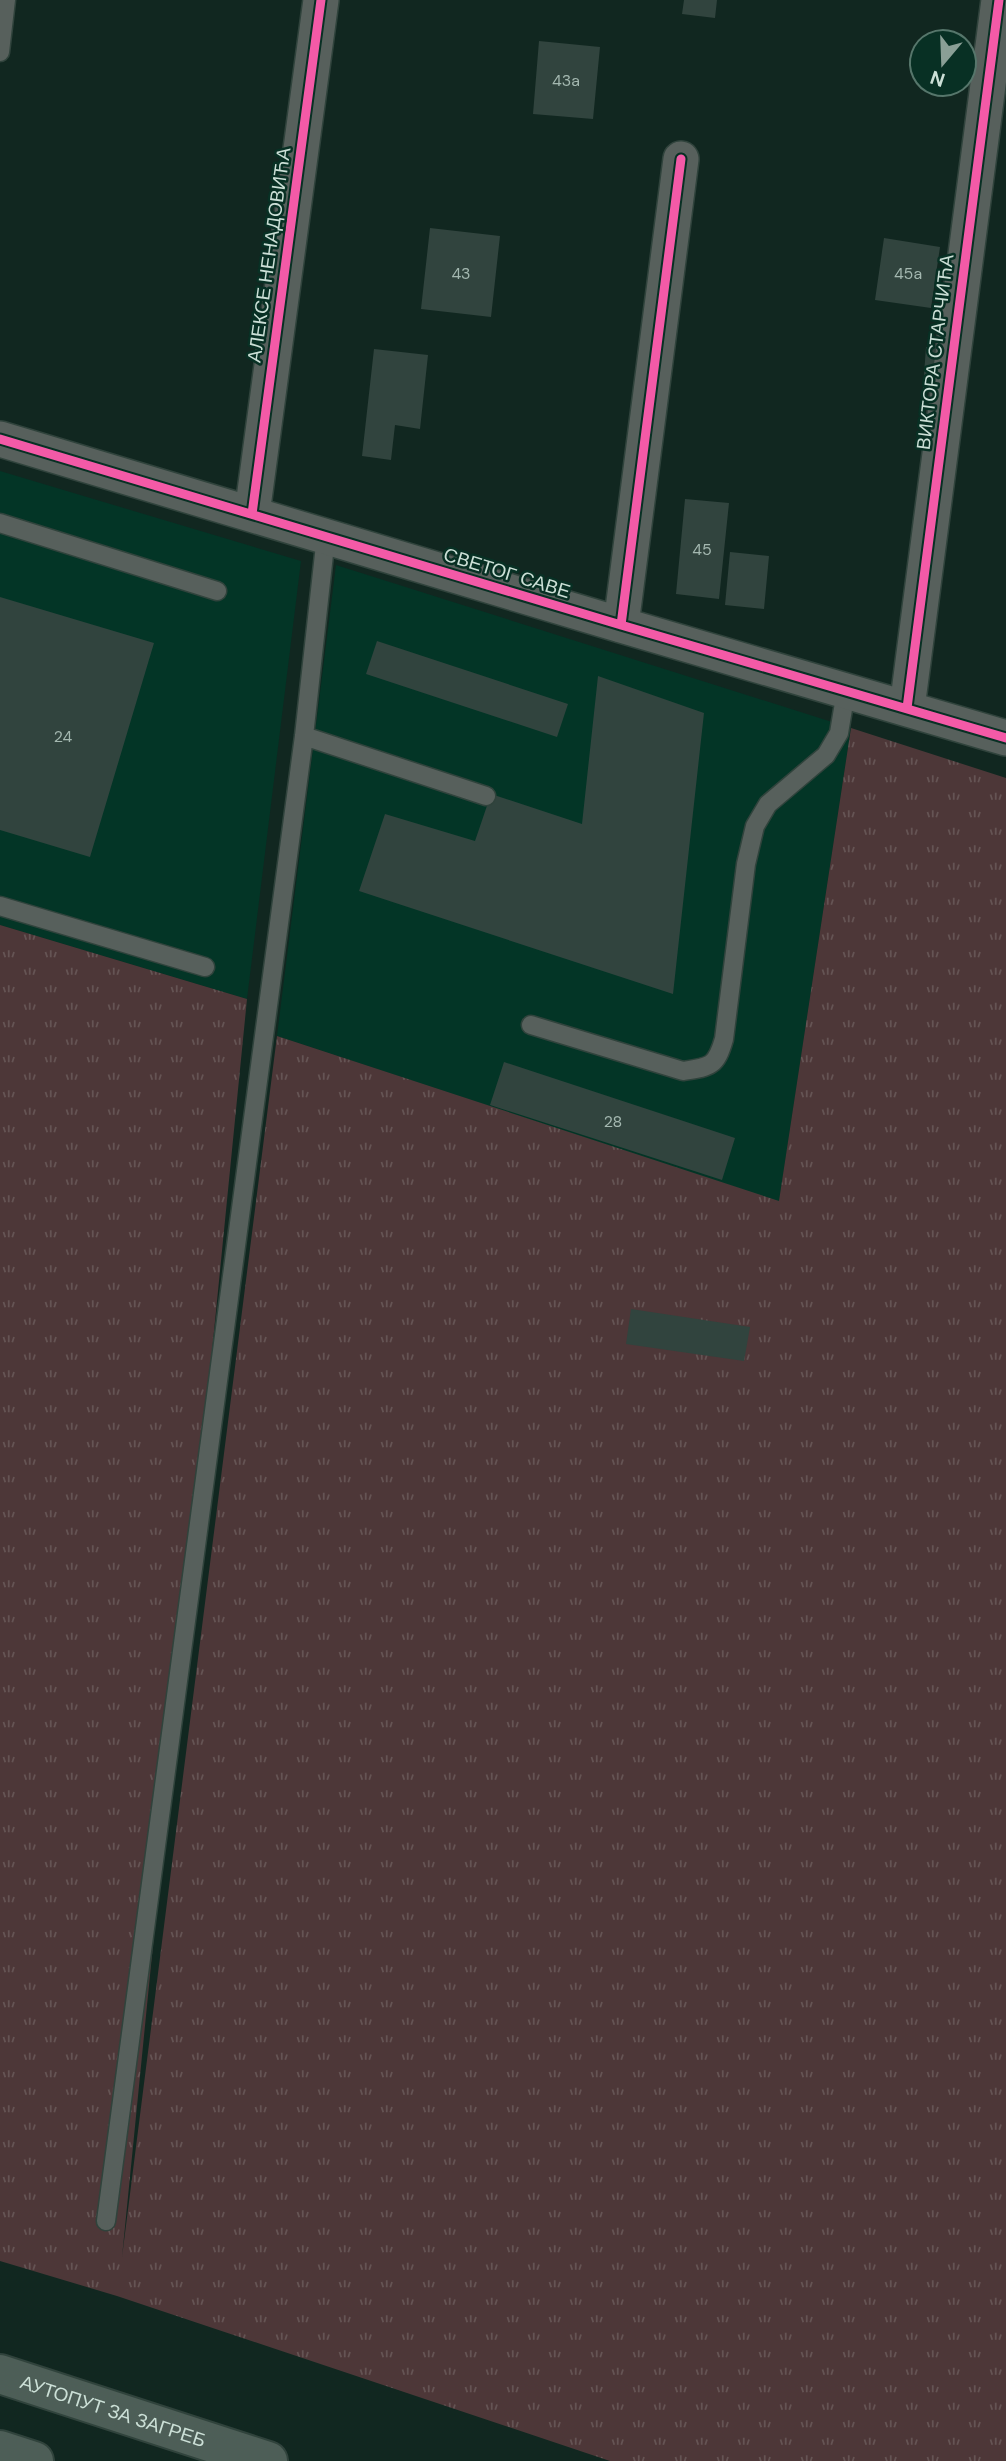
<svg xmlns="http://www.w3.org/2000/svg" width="1006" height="2461" font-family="'DM Sans',sans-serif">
  <defs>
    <pattern id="grass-tufts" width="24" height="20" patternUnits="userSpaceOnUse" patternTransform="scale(1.75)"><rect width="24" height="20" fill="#4d3738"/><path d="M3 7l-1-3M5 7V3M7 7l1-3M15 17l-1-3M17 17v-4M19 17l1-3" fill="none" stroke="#655454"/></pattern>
  </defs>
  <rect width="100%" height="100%" fill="#112720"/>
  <!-- built -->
  <path fill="#033526" d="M0,471L301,561L247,999L0,925Z
    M336,565L851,728L779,1202L277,1036Z"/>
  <!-- grass -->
  <path fill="url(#grass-tufts)" d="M851,728L1006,778V2461H610L117,2296L0,2261V925L247,999L122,2257L277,1036L779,1201Z"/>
  <!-- building -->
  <path fill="#31443e" d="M684,0H717L715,18L682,14Z
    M539,41L600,47L593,119L533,114Z
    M430,228L500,236L491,317L421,309Z
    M884,238L940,247L931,308L875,300Z
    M926,347L942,348L939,391L923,389Z
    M374,349L428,355L420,429L395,425L391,460L362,456Z
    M685,499L729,503L719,599L676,594Z
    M730,552L769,556L764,609L725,605Z
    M0,597L154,643L90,857L0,830Z
    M377,641L568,704L557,737L366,674Z
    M598,676L704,713L673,994L359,891L385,814L475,841L491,794L582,824Z
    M504,1062L735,1138L722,1180L490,1105Z
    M631,1309L750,1327L744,1361L626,1344Z"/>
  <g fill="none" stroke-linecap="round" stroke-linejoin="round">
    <defs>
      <path id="lane" d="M0,52L6,0
        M0,523L217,591
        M304,736L486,796
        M0,906L205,967
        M531,1025L683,1071C710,1067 716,1067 724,1039L746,864L755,826L768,804L826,755L839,733L846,691
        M106,2221L304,736L326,536"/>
      <path id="street" d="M0,439L621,625L1006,738
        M252,514L321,0
        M621,625L681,159
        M907,708L999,0"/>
      <g id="highway">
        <path id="s1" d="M0,2374L268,2461"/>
        <path d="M0,2450L34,2461"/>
      </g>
    </defs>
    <!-- lane casing -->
    <use href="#lane" stroke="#30433c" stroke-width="21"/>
    <!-- street casing -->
    <use href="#street" stroke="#30433c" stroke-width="38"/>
    <!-- highway casing -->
    <use href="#highway" stroke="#30433c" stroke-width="42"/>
    <!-- lane -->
    <use href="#lane" stroke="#57605c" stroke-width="18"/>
    <!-- street -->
    <use href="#street" stroke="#57605c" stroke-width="35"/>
    <!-- highway -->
    <use href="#highway" stroke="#4d5e57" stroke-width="38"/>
    <defs>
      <path id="cycleway" d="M0,439L621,625L1006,738
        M252,514L321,0
        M621,625L681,159
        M907,708L999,0"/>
    </defs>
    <!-- cycleway casing -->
    <use href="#cycleway" stroke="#083024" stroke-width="13"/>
    <!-- cycleway -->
    <use href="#cycleway" stroke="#f35aa7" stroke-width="9"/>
  </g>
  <g text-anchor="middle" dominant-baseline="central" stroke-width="5" stroke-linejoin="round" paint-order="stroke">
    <!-- number labels -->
    <g font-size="16" fill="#a4b8b0">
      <text x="566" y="80">43a</text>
      <text x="461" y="273">43</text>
      <text x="908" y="273">45a</text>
      <text x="702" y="549">45</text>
      <text x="63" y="736">24</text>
      <text x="613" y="1121">28</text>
    </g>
    <!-- street labels -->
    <g font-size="19" fill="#cbdfd6" stroke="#083024">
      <text transform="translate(269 255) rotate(-82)">АЛЕКСЕ НЕНАДОВИЋА</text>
      <text transform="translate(935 352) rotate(-83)">ВИКТОРА СТАРЧИЋА</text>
      <text transform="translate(507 573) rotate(17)">СВЕТОГ САВЕ</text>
      <text stroke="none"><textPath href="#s1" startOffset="119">АУТОПУТ ЗА ЗАГРЕБ</textPath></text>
    </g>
  </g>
  <!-- north arrow -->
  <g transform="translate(943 63) rotate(199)"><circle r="33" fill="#083024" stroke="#56766b" stroke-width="2"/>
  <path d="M0-5L12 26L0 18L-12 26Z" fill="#8a9f96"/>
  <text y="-10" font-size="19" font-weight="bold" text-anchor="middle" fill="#cbdfd6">N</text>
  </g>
</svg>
